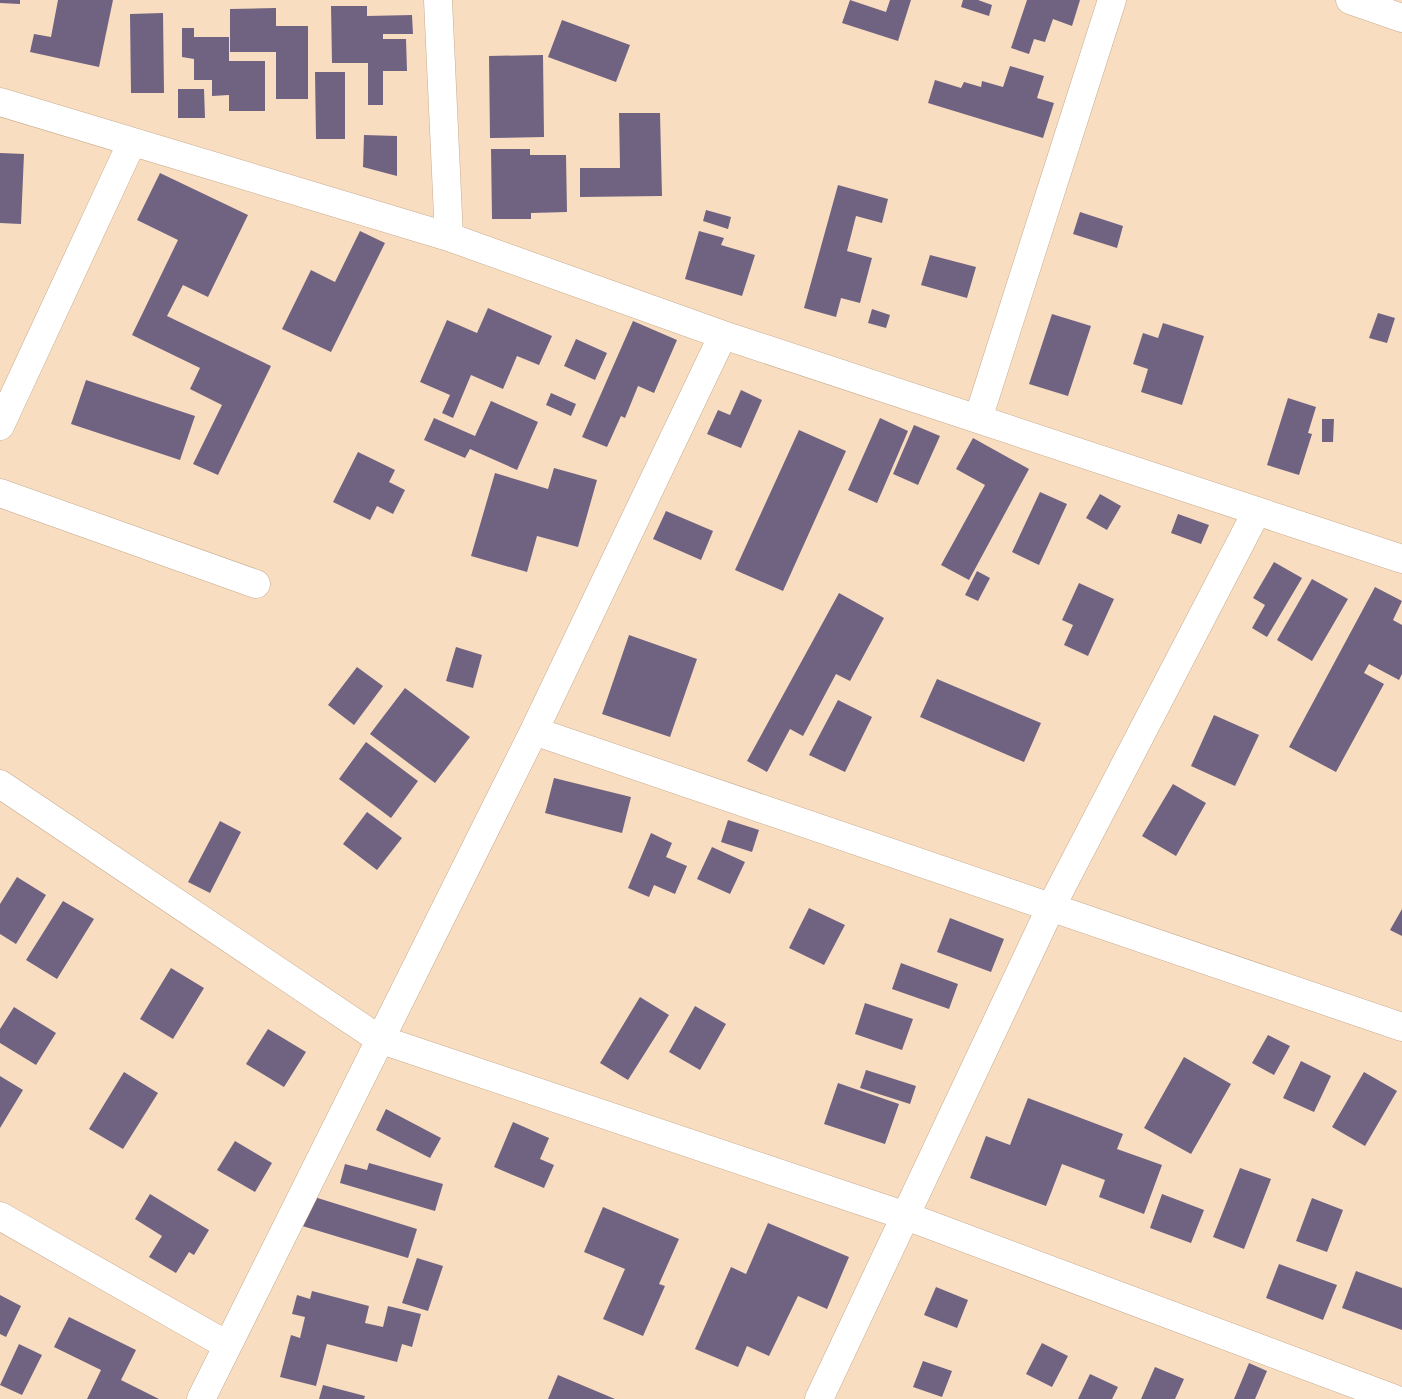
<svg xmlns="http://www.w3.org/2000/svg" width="1402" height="1399" font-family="'Playfair Display',serif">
  <rect width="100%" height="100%" fill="#f9ddc0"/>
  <!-- building -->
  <path fill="#706382" d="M0,0H20V4L0,3Z
    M58,0H113L99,67L30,52L34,34L51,37Z
    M850,0L886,12L890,0H911L898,41L842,23Z
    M963,0H978L992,5L989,16L961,7Z
    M1027,0H1080L1072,26L1053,19L1045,42L1034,39L1029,54L1011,48Z
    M331,6H367V16L412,15L413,34H383V39H406L407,71H383V105H368V63H332Z
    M276,8V26H308V99H276V52H230V9Z
    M163,13L164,93H131L130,14Z
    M562,20L630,45L616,82L548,57Z
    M182,28H194V37H229V61H265V111H229V95L212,96V80H194V59L182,57Z
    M543,55L544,137L490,138L489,56Z
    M1010,66L1044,76L1037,98L1054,103L1043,138L928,103L935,80L961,88L964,82L981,87L982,81L1003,87Z
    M315,72H345V139H316Z
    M178,89H204L205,118H178Z
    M619,113H660L662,196L580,197V168H620Z
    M364,135L397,136V176L363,167Z
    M491,149H530V155H566L567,212L531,213V219H492Z
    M0,153L24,154L21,224L0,223Z
    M160,173L248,215L208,297L183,285L167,316L271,366L218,475L193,464L222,405L190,389L200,368L132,335L178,240L137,220Z
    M838,185L888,199L882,223L856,216L847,251L872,258L860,303L841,298L836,317L804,308Z
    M706,210L731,217L728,229L703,221Z
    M1080,212L1123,226L1117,248L1073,234Z
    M360,231L385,243L331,352L282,329L311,270L335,282Z
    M699,231L724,238L721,245L755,255L742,296L685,279Z
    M930,255L976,267L967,298L921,285Z
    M488,308L552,336L539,365L517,356L503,389L471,375L453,418L442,413L450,395L420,382L447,320L477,333Z
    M872,309L890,315L886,328L868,323Z
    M1378,313L1395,318L1387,343L1369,338Z
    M1052,314L1091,326L1068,396L1029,384Z
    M633,321L677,340L654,393L638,386L625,418L621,416L607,447L582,437Z
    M1163,323L1204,336L1182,405L1141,392L1148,369L1133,364L1143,333L1158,338Z
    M576,339L607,353L595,380L564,366Z
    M86,380L195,416L180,460L71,424Z
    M741,390L762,400L741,448L707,434L718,410L730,415Z
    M551,393L576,404L571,416L546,405Z
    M1288,398L1316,407L1308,433L1312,434L1299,475L1267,465Z
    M491,401L538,422L517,470L470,449L465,458L424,440L434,418L475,436Z
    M880,418L908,431L877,503L848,490Z
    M1322,419H1334L1333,442H1322Z
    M914,425L940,436L918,485L893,474Z
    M799,430L846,451L783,591L735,570Z
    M973,438L1029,469L969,580L941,565L985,485L956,469Z
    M358,452L395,470L389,482L405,490L393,514L377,506L370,520L333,502Z
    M554,468L597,480L578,547L537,536L527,572L471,556L495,473L548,489Z
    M1040,492L1067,504L1039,565L1012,552Z
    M1100,494L1121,506L1107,530L1086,518Z
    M666,511L713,531L701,560L653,539Z
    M1178,514L1209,525L1201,544L1171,533Z
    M1274,562L1302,578L1267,637L1252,628L1265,605L1253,598Z
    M977,571L990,578L978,601L965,595Z
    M1312,579L1348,599L1312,661L1277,640Z
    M1079,583L1114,599L1088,656L1064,645L1073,625L1062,620Z
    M1375,587L1402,601L1393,620L1402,625V674L1399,680L1369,664L1364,673L1384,684L1336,772L1289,747Z
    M839,593L884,618L850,681L836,674L803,736L790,729L767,772L747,761Z
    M629,635L697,659L670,737L602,714Z
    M456,647L482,655L473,688L446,681Z
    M357,667L383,686L354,725L328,705Z
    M937,679L1041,723L1024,762L920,717Z
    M405,688L470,737L435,783L370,734Z
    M838,700L872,717L845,772L809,755Z
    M1214,715L1259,735L1235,786L1191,766Z
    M366,742L418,781L391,818L339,779Z
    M554,778L631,797L622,833L545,813Z
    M1173,784L1206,803L1176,856L1142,836Z
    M367,812L402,838L377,870L343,844Z
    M728,820L759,830L752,852L721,842Z
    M220,821L241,832L210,893L188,882Z
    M651,833L672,843L666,857L687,866L675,894L654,885L649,897L628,888Z
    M712,847L745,862L730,894L697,879Z
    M17,877L46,895L16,944L0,934V904Z
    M63,901L94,919L57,979L26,960Z
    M809,908L845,925L824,965L789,948Z
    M1402,909V936L1390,930Z
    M950,918L1004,939L991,972L937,952Z
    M901,963L958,984L949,1009L892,989Z
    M171,968L204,988L173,1039L140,1019Z
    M640,997L669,1015L628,1080L600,1063Z
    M865,1003L913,1019L902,1050L855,1034Z
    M695,1006L726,1024L700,1070L669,1052Z
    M14,1007L56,1033L36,1065L0,1043V1029Z
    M268,1029L306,1052L284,1087L246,1064Z
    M1268,1035L1290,1046L1274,1075L1252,1063Z
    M1184,1057L1231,1084L1191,1154L1144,1128Z
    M1301,1061L1331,1076L1314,1112L1283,1098Z
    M866,1070L916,1086L910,1104L860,1088Z
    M124,1072L158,1093L123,1149L89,1129Z
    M1364,1072L1397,1091L1365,1146L1332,1127Z
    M0,1076L23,1090L0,1128Z
    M838,1083L899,1104L885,1144L824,1124Z
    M1028,1098L1123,1134L1117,1149L1162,1165L1144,1214L1099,1197L1105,1180L1062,1164L1046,1206L970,1178L986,1136L1010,1145Z
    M386,1109L441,1138L430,1158L376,1130Z
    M513,1122L549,1138L540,1159L554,1165L544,1188L494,1167Z
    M235,1141L272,1163L255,1192L217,1170Z
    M369,1163L443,1184L435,1211L340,1183L345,1164L367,1170Z
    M1240,1168L1271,1179L1244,1249L1213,1237Z
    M150,1194L209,1230L194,1255L189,1252L176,1273L149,1257L162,1236L135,1219Z
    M1162,1194L1204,1210L1191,1243L1150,1228Z
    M308,1195L417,1229L408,1258L299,1225Z
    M1312,1198L1343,1210L1327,1252L1296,1241Z
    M603,1207L679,1239L659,1284L665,1286L643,1336L603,1319L625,1269L584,1252Z
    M768,1223L849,1257L827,1309L798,1296L769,1356L747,1346L738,1367L695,1349L731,1267L746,1274Z
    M417,1258L443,1266L428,1311L402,1303Z
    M1279,1264L1337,1285L1323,1320L1266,1298Z
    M1356,1271L1402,1288V1330L1342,1308Z
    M936,1287L968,1300L957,1328L924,1315Z
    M312,1291L369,1306L365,1323L383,1327L388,1306L421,1314L412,1347L402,1344L397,1362L327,1344L316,1386L280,1377L291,1335L300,1338L305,1317L292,1314L297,1295L310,1299Z
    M0,1295L21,1306L6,1337L0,1334Z
    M69,1317L136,1350L121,1380L159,1399H87L101,1370L54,1347Z
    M1042,1343L1068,1356L1052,1387L1026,1374Z
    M19,1344L42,1355L22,1395L0,1385Z
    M923,1361L952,1371L942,1397L913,1387Z
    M1249,1363L1267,1371L1255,1399H1234Z
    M1155,1367L1184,1379L1175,1399H1141Z
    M1090,1374L1118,1387L1112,1399H1078Z
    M558,1375L615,1399H548Z
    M323,1385L365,1396L364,1399H319Z"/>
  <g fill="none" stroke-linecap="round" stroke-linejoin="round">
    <defs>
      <path id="minor" d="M438,0L449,237
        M1350,0L1402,18
        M0,102L449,237L723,335L1402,559
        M978,419L1112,0
        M0,426L132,142
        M0,493L256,584
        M534,731L1402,1027
        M0,784L379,1039L906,1216L1395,1399
        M0,1216L227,1345
        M201,1399L534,731L723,335
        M819,1399L1050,909L1257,511"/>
    </defs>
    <!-- minor casing -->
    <use href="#minor" stroke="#c7ac90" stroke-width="29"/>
    <!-- minor -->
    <use href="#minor" stroke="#fff" stroke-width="28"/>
  </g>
</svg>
